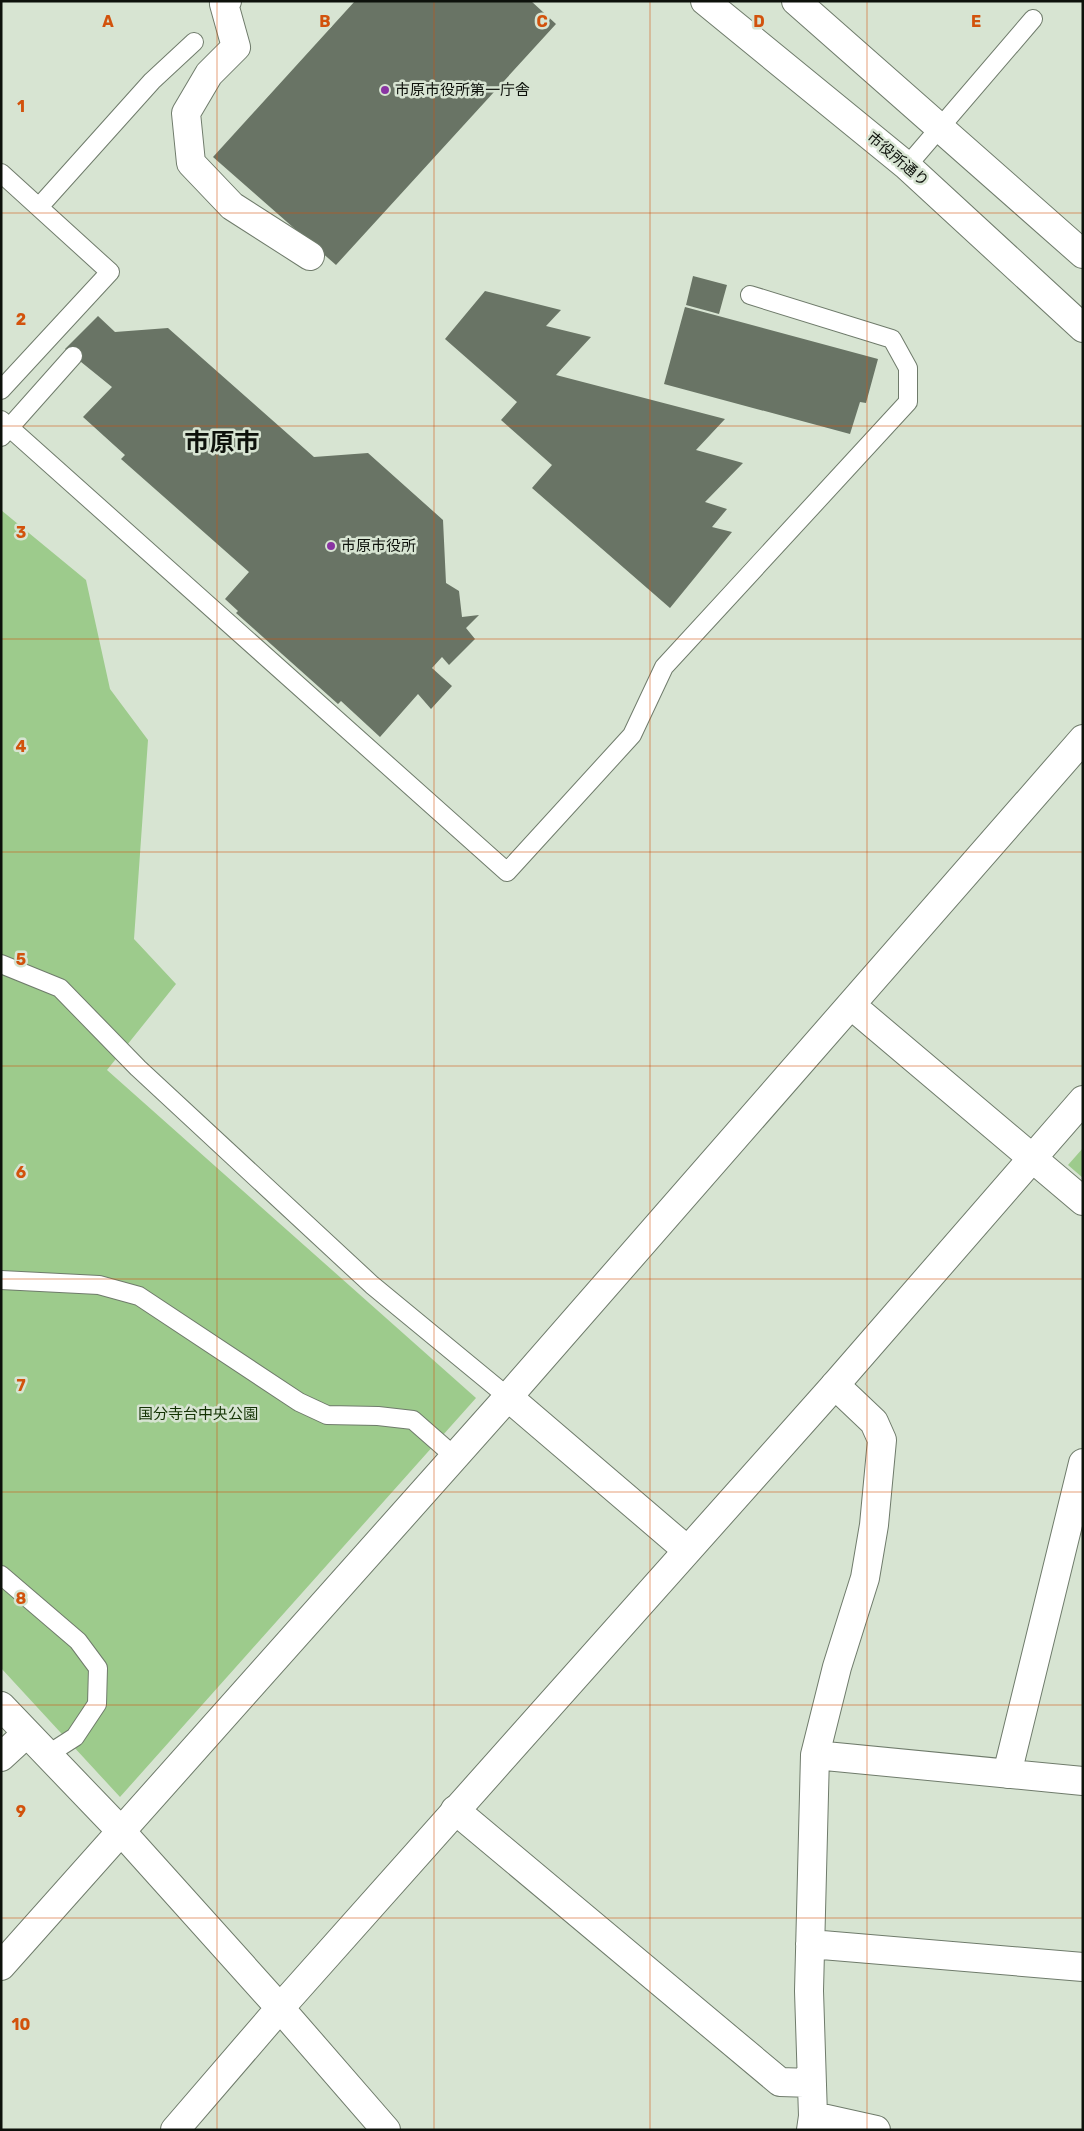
<svg xmlns="http://www.w3.org/2000/svg" width="1084" height="2131" font-family="Rubik,'Noto Sans JP',sans-serif">
  <rect width="100%" height="100%" fill="#d7e4d2"/>
  <!-- green -->
  <path fill="#9dcb8c" d="M1,510L86,580L110,689L148,740L134,939L176,984L107,1070L476,1398L120,1797L1,1668Z
    M1083,1148V1178L1068,1165Z"/>
  <!-- building -->
  <path fill="#697465" d="M355,1H531L556,24L336,265L213,157Z
    M693,276L727,285L719,314L686,305Z
    M485,291L561,310L546,326L591,337L556,375L725,419L696,450L743,463L705,502L727,509L712,527L732,532L670,608L532,488L552,465L501,420L517,402L445,339Z
    M685,307L878,359L866,403L860,402L850,434L664,384Z
    M98,316L115,332L168,328L314,457L368,453L443,520L446,583L459,591L462,617L479,615L466,628L475,639L449,665L442,657L432,668L452,686L431,709L418,694L380,737L341,701L338,704L236,613L238,611L225,599L249,572L121,459L125,455L83,417L112,387L65,349Z"/>
  <g fill="none" stroke-linecap="round" stroke-linejoin="round">
    <defs>
      <path id="service" d="M907,166L1033,19
        M1,173L110,272L1,390
        M39,207L152,81L194,42
        M1,420L507,872L632,735L664,667L908,402V368L892,339L750,295
        M1,437L73,356
        M1,964L60,988L138,1068L372,1285L508,1397
        M1,1280L99,1285L139,1296L299,1402L327,1415L378,1416L413,1420L454,1456
        M1,1575L78,1641L98,1668L97,1704L75,1737L47,1755"/>
      <path id="minor" d="M227,1L224,4L236,47L209,74L186,113L191,163L232,206L310,256
        M851,1005L1083,1201
        M508,1397L687,1550
        M815,1755L1083,1781
        M1,1757L26,1734
        M1007,1774L1083,1463
        M455,1810L780,2082L812,2083
        M810,1944L1083,1967
        M1,1966L508,1397L1083,739
        M813,2116L876,2130
        M811,2130L813,2116L809,1991L815,1755L837,1667L865,1578L874,1525L882,1440L874,1422L835,1385"/>
      <path id="tertiary" d="M705,1L907,166L1083,328
        M796,1L1083,254
        M1,1706L120,1830L280,2008L386,2130
        M175,2130L280,2008L835,1385L1083,1100"/>
    </defs>
    <!-- service casing -->
    <use href="#service" stroke="#6f7b6b" stroke-width="20"/>
    <!-- minor casing -->
    <use href="#minor" stroke="#6f7b6b" stroke-width="30"/>
    <!-- tertiary casing -->
    <use href="#tertiary" stroke="#6f7b6b" stroke-width="30"/>
    <!-- service -->
    <use href="#service" stroke="#fff" stroke-width="18"/>
    <!-- minor -->
    <use href="#minor" stroke="#fff" stroke-width="28"/>
    <!-- tertiary -->
    <use href="#tertiary" stroke="#fff" stroke-width="28"/>
  </g>
  <!-- grid -->
  <path fill="none" stroke="#d2520c" stroke-width="1" stroke-opacity="0.55" d="M217,1V2130M434,1V2130M650,1V2130M867,1V2130M1,213H1083M1,426H1083M1,639H1083M1,852H1083M1,1066H1083M1,1279H1083M1,1492H1083M1,1705H1083M1,1918H1083"/>
  <!-- markers -->
  <g fill="#8934a2" stroke="#d7e4d2" stroke-width="2">
    <circle cx="385" cy="90" r="5"/>
    <circle cx="331" cy="546" r="5"/>
  </g>
  <g text-anchor="middle" dominant-baseline="central" stroke-width="5" stroke-linejoin="round" paint-order="stroke">
    <!-- poi labels -->
    <g font-size="15" fill="#0d110b" stroke="#d7e4d2" text-anchor="start">
      <text x="395" y="90">市原市役所第一庁舎</text>
      <text x="341" y="546">市原市役所</text>
    </g>
    <!-- street labels -->
    <g font-size="15" fill="#0d110b" stroke="#d7e4d2">
      <text transform="translate(898 159) rotate(40)">市役所通り</text>
    </g>
    <!-- park labels -->
    <g font-size="15" fill="#143304" stroke="#d7e4d2">
      <text x="198" y="1414">国分寺台中央公園</text>
    </g>
    <!-- town labels -->
    <g font-size="25" font-weight="bold" fill="#0d110b" stroke="#d7e4d2">
      <text x="222" y="442">市原市</text>
    </g>
  </g>
  <g font-size="16" text-anchor="middle" font-weight="bold" fill="#d2520c" stroke="#d7e4d2" stroke-width="5" stroke-linejoin="round" paint-order="stroke">
    <text x="108" y="27">A</text>
    <text x="325" y="27">B</text>
    <text x="542" y="27">C</text>
    <text x="759" y="27">D</text>
    <text x="976" y="27">E</text>
    <text x="21" y="112">1</text>
    <text x="21" y="325">2</text>
    <text x="21" y="538">3</text>
    <text x="21" y="752">4</text>
    <text x="21" y="965">5</text>
    <text x="21" y="1178">6</text>
    <text x="21" y="1391">7</text>
    <text x="21" y="1604">8</text>
    <text x="21" y="1817">9</text>
    <text x="21" y="2030">10</text>
  </g>
  <!-- border -->
  <rect width="1084" height="2131" fill="none" stroke="#0d110b" stroke-width="5"/>
</svg>
